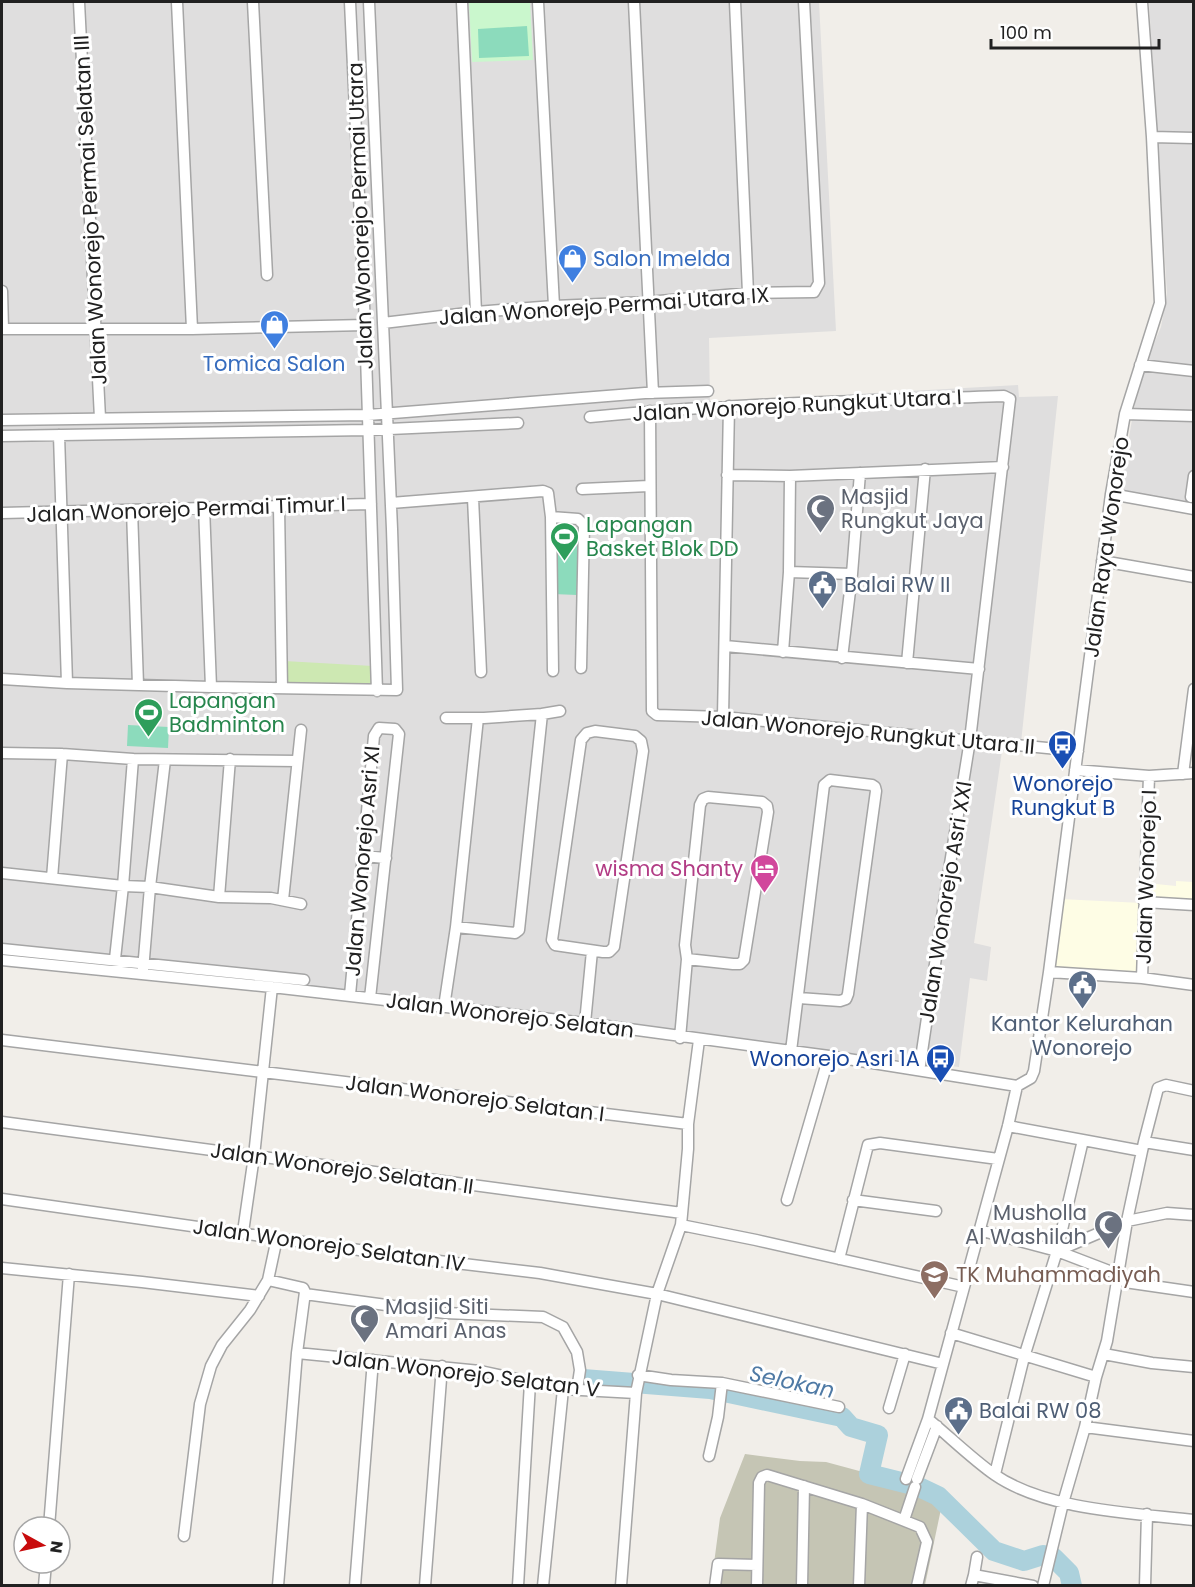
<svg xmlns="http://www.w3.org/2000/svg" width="1195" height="1587" font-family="Poppins,sans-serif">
  <rect width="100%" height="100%" fill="#f1eee9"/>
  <!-- residential -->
  <path fill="#dfdede" d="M2,2H819L836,331L709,338L710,402L1018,385L1019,397L1058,396L1020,752L1002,751L974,943L991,947L987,981L970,978L959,1067L2,957Z
    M1149,2H1193V506L1119,496L1134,408L1142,371L1161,327L1167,294Z"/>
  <!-- education -->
  <path fill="#fefde5" d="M1176,881L1193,882V904L1145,900L1146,883L1176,886Z
    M1060,899L1142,903L1140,979L1050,971Z"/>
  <!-- construction -->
  <path fill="#c5c5b4" d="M745,1454L800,1461L826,1462L900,1482L927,1495L941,1509L925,1585L711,1586L720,1518Z"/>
  <!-- grass -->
  <path fill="#cde8b2" d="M284,661L373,666L374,689L285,686Z"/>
  <!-- park -->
  <path fill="#caf7cd" d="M469,2H530L533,60L472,62Z"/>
  <!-- pitch -->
  <path fill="#8cdbbc" d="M527,26L529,56L479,58L478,29Z
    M552,528L578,529L577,595L553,594Z
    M128,725L169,727L168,748L127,746Z"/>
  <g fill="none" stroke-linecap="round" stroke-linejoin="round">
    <!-- river -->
    <path stroke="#acd1dc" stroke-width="20" d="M583,1379L710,1389L842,1417L851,1427L878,1435L869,1474L917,1486L938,1496L994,1551L1024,1561L1043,1555L1054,1558L1069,1573L1072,1586"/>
    <defs>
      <path id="minor" d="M79,2L100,418
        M177,2L192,329
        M253,2L267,275
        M350,2L365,325L377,691
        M462,2L476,312
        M538,2L554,306
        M634,2L653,393
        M735,2L748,293
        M1152,137L1194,138
        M2,291L3,329
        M383,323L476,312L554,306L648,302L748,293L814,292L819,283L804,2
        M2,329H192L365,325
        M1140,365L1194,371
        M650,411L652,711L657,715L723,717L1078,751
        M1125,414L1194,416
        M590,417C728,403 866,401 1004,396L1010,399L970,740L949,870L920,1065
        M2,420L368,415L645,393L708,391
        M59,435L67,683
        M2,436L368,430L518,423
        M727,475L790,476L1003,467
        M582,489L649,486
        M1111,494L1194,509
        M1191,497L1194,476
        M473,498L481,672
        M391,503L543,491L548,493L551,517L553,671
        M204,507L211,687
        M279,507L282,688
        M132,510L138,685
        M2,513L371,504
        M551,517L578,519L584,525L581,668
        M1102,561L1194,577
        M789,572L852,574
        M725,646L979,669
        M783,652L789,572L790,476
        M842,658L852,574L860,473
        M907,663L925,469
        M2,679L67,683L211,687L397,690L392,529L369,2
        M542,714L560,711
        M723,717L729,406
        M446,718H484L542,714L519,930L515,933L456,927
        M595,731L635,736L641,741L643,751L614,947L609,952H603L555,945L552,940L581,740L587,733Z
        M2,753L62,754L133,759L297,761
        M1075,770L1149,776L1194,773
        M1183,774L1194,689
        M363,856L386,858
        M2,873L123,886L150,887L219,897L271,898L301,904
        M52,878L62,754
        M219,897L230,759
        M283,900L301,730
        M1144,902L1194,905
        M2,949L304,980
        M2,960L272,987L585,1023L829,1056L1017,1086L1031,1078L1034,1071L1049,972L1111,494L1125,414L1160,303L1152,137L1142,2
        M114,968L123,886L133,759
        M143,970L150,887L165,760
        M1049,972L1142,978L1194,985
        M1142,978L1149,776
        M350,995L374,736L379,728L395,729L399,734L370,998
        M444,1007L456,927L478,718
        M585,1023L592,951
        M680,1038L687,959L685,945L700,805L703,799L708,797L762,802L767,806L768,812L744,960L740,964H733L687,959
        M2,1040L688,1124
        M791,1051L824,785L830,780L872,785L875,787L876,791L848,994L846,999L840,1001L799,998
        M2,1122L682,1213
        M1008,1126L1142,1151L1144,1142L1194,1150
        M1144,1142L1158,1088L1166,1085L1194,1091
        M2,1199L422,1259L540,1273L657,1294L943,1364
        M787,1200L829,1056
        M853,1200L936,1211
        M681,1225L756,1240L964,1287
        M979,1230L1057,1251L1117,1274L1125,1282L1194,1292
        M243,1232L254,1156L272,987
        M277,1238L268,1280L303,1288L305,1292L297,1353L480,1371L563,1389L636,1393
        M1057,1251L1127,1221L1167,1213L1194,1215
        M839,1259L868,1145L880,1143L998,1159
        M2,1268L142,1282L259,1296
        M305,1294L445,1313L543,1317L563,1327L577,1352L580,1370L577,1390
        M951,1333L1096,1377
        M1104,1354L1152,1363L1194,1367
        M638,1375L671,1380L722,1383L839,1407
        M889,1408L905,1354
        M928,1419C950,1437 971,1458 995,1475C1046,1510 1132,1513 1194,1520
        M1085,1427L1096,1377L1107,1341L1127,1221L1142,1151
        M709,1456L718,1417L722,1383
        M995,1474L1024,1357L1057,1251L1083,1140
        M906,1479L928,1419L1008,1126L1017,1086
        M917,1479L937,1426
        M904,1520L915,1487
        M49,1527L69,1274
        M184,1536L200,1404L211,1366L222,1345L250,1310L268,1280
        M974,1575L977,1557
        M44,1586L46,1563
        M278,1586L297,1353
        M355,1586L373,1360
        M425,1586L442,1366
        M518,1586L530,1383
        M543,1586L563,1389
        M621,1586L636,1393L657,1294L681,1225L688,1149V1124L699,1040
        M715,1586L718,1564L757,1565
        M757,1586L759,1483L762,1477L767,1475L862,1504L920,1527L927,1542L917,1586
        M802,1586L804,1486
        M859,1586L862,1504
        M971,1586L974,1575L1033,1586
        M1043,1586L1063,1503L1085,1427L1194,1441
        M1145,1586L1147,1514"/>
    </defs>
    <!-- minor casing -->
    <use href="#minor" stroke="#a5a5a5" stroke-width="13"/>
    <!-- minor -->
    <use href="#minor" stroke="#fff" stroke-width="10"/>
  </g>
  <!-- icons -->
  <defs>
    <symbol id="shop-pin" viewBox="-11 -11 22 30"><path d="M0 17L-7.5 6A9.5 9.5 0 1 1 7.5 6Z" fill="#3f7fe0" stroke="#fff"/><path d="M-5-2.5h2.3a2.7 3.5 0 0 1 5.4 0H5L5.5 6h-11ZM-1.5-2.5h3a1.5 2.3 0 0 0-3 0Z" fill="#fff"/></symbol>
    <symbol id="mosque-pin" viewBox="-11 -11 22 30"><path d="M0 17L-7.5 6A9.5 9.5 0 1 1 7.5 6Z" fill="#6b7280" stroke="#fff"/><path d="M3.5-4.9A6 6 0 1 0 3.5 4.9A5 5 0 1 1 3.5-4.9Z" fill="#fff"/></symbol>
    <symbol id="stadium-pin" viewBox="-11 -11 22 30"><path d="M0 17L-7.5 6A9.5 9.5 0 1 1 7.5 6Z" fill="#2e9e5b" stroke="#fff"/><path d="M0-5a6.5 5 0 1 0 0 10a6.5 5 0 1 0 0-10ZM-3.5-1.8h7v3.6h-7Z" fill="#fff"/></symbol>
    <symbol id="civic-pin" viewBox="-11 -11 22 30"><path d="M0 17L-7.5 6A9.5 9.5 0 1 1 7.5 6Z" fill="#5c6f8a" stroke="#fff"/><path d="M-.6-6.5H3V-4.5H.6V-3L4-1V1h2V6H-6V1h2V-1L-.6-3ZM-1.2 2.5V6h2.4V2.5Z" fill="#fff"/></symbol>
    <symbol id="bus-pin" viewBox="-11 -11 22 30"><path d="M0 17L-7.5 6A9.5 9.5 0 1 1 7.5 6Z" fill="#1a4fb4" stroke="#fff"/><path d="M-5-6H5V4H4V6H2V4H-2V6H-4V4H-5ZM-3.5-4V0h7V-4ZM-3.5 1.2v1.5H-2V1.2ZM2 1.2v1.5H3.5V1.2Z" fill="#fff"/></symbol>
    <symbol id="hotel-pin" viewBox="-11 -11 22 30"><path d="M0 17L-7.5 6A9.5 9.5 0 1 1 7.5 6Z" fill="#d1479c" stroke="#fff"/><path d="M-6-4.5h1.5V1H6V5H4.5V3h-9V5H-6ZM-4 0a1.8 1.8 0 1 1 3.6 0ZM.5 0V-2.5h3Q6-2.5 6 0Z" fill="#fff"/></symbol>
    <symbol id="school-pin" viewBox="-11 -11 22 30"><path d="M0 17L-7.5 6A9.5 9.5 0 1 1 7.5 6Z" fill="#8d6e63" stroke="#fff"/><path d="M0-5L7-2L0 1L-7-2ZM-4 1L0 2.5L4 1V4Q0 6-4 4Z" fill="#fff"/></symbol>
  </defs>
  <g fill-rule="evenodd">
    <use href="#shop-pin" x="556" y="242" width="33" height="45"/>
    <use href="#shop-pin" x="258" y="308" width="33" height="45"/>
    <use href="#mosque-pin" x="804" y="492" width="33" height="45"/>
    <use href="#stadium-pin" x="548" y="520" width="33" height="45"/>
    <use href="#civic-pin" x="806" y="568" width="33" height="45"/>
    <use href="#stadium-pin" x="132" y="696" width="33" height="45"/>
    <use href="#bus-pin" x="1046" y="728" width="33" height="45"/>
    <use href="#hotel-pin" x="748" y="852" width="33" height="45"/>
    <use href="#civic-pin" x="1066" y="968" width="33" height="45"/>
    <use href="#bus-pin" x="924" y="1042" width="33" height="45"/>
    <use href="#mosque-pin" x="1092" y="1208" width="33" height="45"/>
    <use href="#school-pin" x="918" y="1258" width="33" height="45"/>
    <use href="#mosque-pin" x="348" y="1302" width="33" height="45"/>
    <use href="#civic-pin" x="942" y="1394" width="33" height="45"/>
  </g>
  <g text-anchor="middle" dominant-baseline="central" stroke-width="6" stroke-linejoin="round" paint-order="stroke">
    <!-- street labels -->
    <g font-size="21" fill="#212121" stroke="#fff">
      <text transform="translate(90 210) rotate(-93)">Jalan Wonorejo Permai Selatan III</text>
      <text transform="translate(360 216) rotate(-92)">Jalan Wonorejo Permai Utara</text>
      <text transform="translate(604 306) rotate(-4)">Jalan Wonorejo Permai Utara IX</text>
      <text transform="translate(797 405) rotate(-3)">Jalan Wonorejo Rungkut Utara I</text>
      <text transform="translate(186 509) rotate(-2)">Jalan Wonorejo Permai Timur I</text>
      <text transform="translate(1106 547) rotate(-82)">Jalan Raya Wonorejo</text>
      <text transform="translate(868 732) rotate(5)">Jalan Wonorejo Rungkut Utara II</text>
      <text transform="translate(362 861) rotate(-85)">Jalan Wonorejo Asri XI</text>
      <text transform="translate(1146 877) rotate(-88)">Jalan Wonorejo I</text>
      <text transform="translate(945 902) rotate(-81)">Jalan Wonorejo Asri XXI</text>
      <text transform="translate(510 1015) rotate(7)">Jalan Wonorejo Selatan</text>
      <text transform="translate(475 1098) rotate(7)">Jalan Wonorejo Selatan I</text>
      <text transform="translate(342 1168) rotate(8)">Jalan Wonorejo Selatan II</text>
      <text transform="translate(329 1245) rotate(8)">Jalan Wonorejo Selatan IV</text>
      <text transform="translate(466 1373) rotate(7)">Jalan Wonorejo Selatan V</text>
    </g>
    <!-- shop labels -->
    <g font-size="21" fill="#366cbe" stroke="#fff" text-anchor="start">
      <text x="593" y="258">Salon Imelda</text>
      <text x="274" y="363" text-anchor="middle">Tomica Salon</text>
    </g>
    <!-- worship labels -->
    <g font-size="21" fill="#5b616d" stroke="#fff" text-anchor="start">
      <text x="841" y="496">Masjid<tspan x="841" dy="24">Rungkut Jaya</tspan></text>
      <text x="1087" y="1212" text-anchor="end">Musholla<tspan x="1087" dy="24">Al Washilah</tspan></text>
      <text x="385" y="1306">Masjid Siti<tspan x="385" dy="24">Amari Anas</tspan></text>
    </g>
    <!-- leisure labels -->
    <g font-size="21" fill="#27864d" stroke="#fff" text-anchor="start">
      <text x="586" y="524">Lapangan<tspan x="586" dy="24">Basket Blok DD</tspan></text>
      <text x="169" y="700">Lapangan<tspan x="169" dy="24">Badminton</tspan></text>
    </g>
    <!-- service labels -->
    <g font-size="21" fill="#4e5e75" stroke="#fff" text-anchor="start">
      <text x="844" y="584">Balai RW II</text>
      <text x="1082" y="1023" text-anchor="middle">Kantor Kelurahan<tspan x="1082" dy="24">Wonorejo</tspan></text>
      <text x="979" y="1410">Balai RW 08</text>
    </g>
    <!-- transit labels -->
    <g font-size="21" fill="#164399" stroke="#fff">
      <text x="1063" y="783">Wonorejo<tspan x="1063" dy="24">Rungkut B</tspan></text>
      <text x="920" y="1058" text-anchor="end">Wonorejo Asri 1A</text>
    </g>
    <!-- hotel labels -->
    <g font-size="21" fill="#b23c85" stroke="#fff" text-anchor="end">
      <text x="743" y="868">wisma Shanty</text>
    </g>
    <!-- education labels -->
    <g font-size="21" fill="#785e54" stroke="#fff" text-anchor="start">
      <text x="956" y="1274">TK Muhammadiyah</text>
    </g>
    <!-- water labels -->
    <g font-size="22" font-style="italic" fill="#4f7aa5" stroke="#fff">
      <text transform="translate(792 1382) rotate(12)">Selokan</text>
    </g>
  </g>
  <!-- border -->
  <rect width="1195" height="1587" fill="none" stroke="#212121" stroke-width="6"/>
  <!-- north arrow -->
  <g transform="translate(42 1545) rotate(98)"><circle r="28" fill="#ffffff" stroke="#a6a6a6" stroke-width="1.5"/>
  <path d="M0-4.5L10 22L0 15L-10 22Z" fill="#c80b0c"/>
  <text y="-9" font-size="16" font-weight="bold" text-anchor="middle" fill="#212121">N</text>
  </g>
  <!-- scale -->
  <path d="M991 39v9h168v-9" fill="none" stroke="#212121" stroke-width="3"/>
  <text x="1000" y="39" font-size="18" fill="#212121" stroke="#ffffff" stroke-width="4.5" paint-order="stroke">100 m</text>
</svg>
